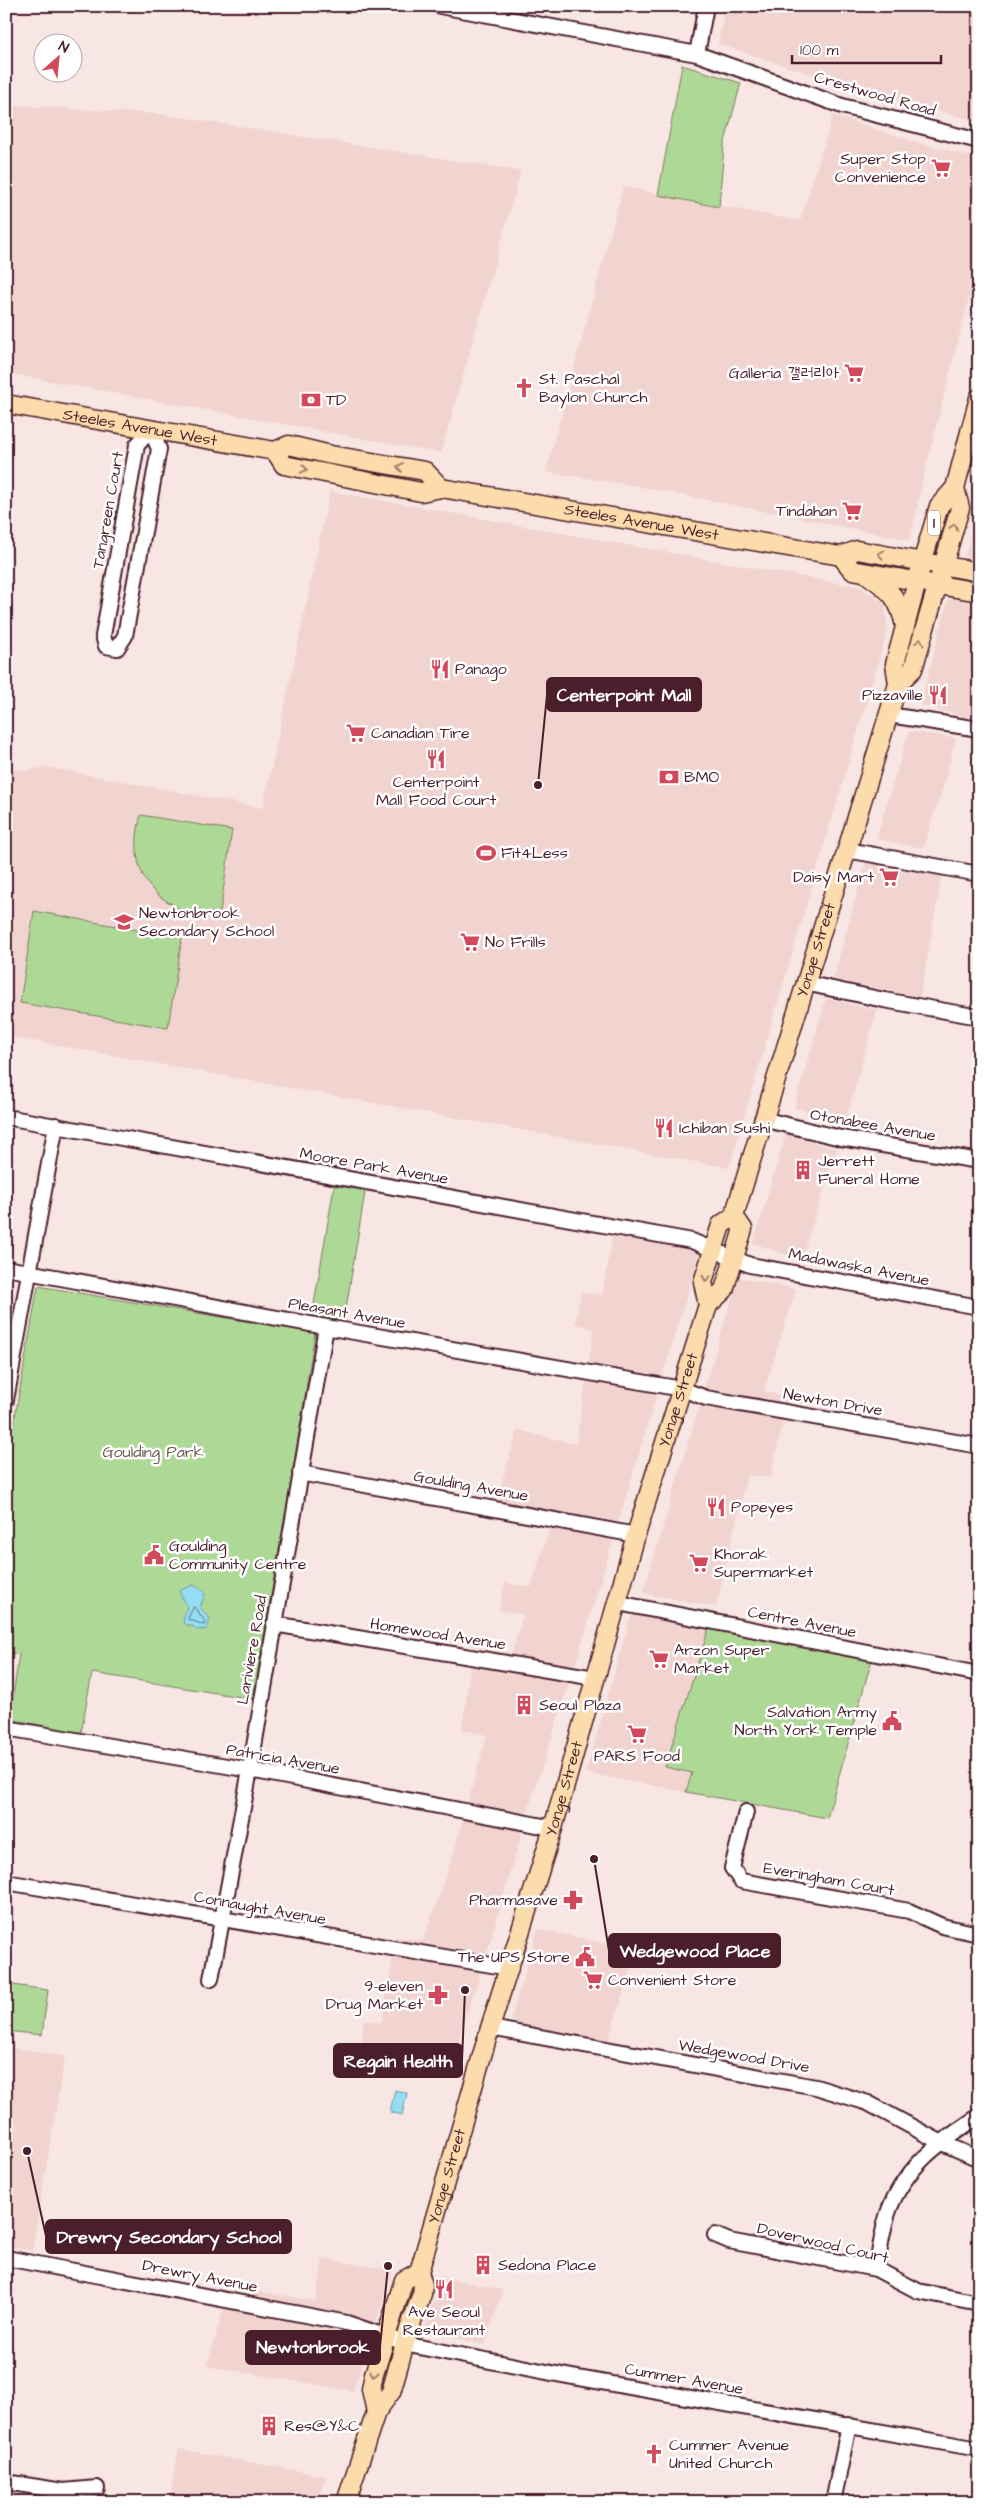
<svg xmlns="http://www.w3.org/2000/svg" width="985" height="2508" font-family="'Architects Daughter','Poor Story',sans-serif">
  <rect width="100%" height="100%" fill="#f7e6e3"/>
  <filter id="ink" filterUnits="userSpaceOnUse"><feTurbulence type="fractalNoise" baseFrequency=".02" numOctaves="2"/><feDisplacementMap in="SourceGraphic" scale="10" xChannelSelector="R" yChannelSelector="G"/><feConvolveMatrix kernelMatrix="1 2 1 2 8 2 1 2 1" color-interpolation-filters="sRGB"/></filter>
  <g filter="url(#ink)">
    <!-- built -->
    <path fill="#f1d4d0" d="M725,6H979V122L854,88L718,44Z
      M6,105L160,114L521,171L441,453L6,373Z
      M833,115L909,140L979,159V259L925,471L910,540L637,486L546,472L623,187L800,221Z
      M330,491L860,587L884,602L888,629L729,1168L6,1036V768L24,771L46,767L263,808Z
      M979,495V561L965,559Z
      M958,596L979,600V682L969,718L920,705L948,600Z
      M909,731L956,738L946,778L923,848L876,839Z
      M866,861L942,875L920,997L833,979Z
      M826,998L877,1010L846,1119L794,1108Z
      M786,1134L837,1149L801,1260L753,1243Z
      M613,1232L700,1252L576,1662L528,1810L488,1949L449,2069L360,2053L364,2020L382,2023L396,1937L423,1941L453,1855L487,1735L462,1730L473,1647L512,1653L523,1615L499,1610L505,1583L531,1587L551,1524L492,1513L518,1430L576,1444L594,1329L575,1324L581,1292L602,1295Z
      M738,1277L796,1289L764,1391L788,1398L771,1477L747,1475L716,1607L643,1593Z
      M638,1614L709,1628L665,1767L693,1773L686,1792L586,1773L628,1625L631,1617Z
      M538,1929L637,1950L608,2042L518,2025L511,2018Z
      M6,2047L65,2056L32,2251L6,2246Z
      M323,2259L393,2270L353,2391L207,2366L230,2286L316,2301Z
      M442,2277L503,2290L485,2345L424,2330Z
      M179,2449L326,2476L317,2502H169Z"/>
    <!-- green -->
    <path fill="#aed895" stroke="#7c7c60" d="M682,65L741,83L724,145L719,207L658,195Z
      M141,815L232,830L220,913C209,912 197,913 186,911C181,910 176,907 172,904C137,887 131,851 141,815Z
      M34,911L182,938L168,1028L20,1003Z
      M335,1181L366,1186L344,1321L312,1316Z
      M38,1286L315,1333L293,1470L253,1699L92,1673L81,1733L10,1719L19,1654L6,1653V1468Z
      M709,1628L872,1659L827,1818L686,1792L692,1773L665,1767Z
      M6,1984L48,1990L42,2035L6,2031Z"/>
    <!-- water -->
    <path fill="#93def4" stroke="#7692a4" d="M193,1585L203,1590L205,1594L200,1607L210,1619L207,1629L197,1630L193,1626L186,1625L183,1622L187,1606L179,1591Z
      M395,2090L407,2093L402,2115L390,2112Z"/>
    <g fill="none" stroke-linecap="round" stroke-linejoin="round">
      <!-- shore -->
      <path stroke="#676b7b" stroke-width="1" d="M194,1607L205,1621L204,1625L188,1619Z"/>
      <defs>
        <path id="minor" d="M440,6L697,54L842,106L979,141
          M697,54L706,6
          M151,430L159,449L125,636L117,648L106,646L103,636L137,445Z
          M889,715L979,729
          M847,850L979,874
          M805,983L884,1000L979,1017
          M6,1117L692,1241L750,1265L979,1307
          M762,1119L841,1138L979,1161
          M6,1268L337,1329L682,1389L706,1398L979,1446
          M6,1400L56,1125
          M300,1473L636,1535
          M618,1603L979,1674
          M274,1624L595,1678
          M6,1728L250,1770L553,1828
          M746,1812L732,1868L741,1881L909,1911L942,1926L979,1934
          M6,1882L509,1968
          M211,1979L250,1770L326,1327
          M490,2028L816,2087L868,2103L940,2142L979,2159
          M715,2235L729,2241L876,2269L918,2291L979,2303
          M6,2258L347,2323L414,2346L567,2376L979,2449
          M876,2269C880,2251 882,2231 888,2213C904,2167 940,2142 979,2116
          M6,2482L63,2491L97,2488
          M833,2502L849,2425"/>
        <g id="major">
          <path id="s1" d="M6,404L275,451L289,445L331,455L425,471L441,488"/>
          <path id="s2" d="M275,451L284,465L421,492L441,488L841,556L857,550L979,572"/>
          <path d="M841,556L852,570L979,592"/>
          <path d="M868,575C891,591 899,598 905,626"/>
          <path d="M898,684L913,669L960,508L955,488"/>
          <path d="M708,1305L724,1290L743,1229L734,1216"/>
          <path d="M376,2412L371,2389L374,2374L404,2280L419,2272"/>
          <path id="s3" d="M346,2502L376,2412L391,2392L409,2329L422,2294L423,2285L419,2272L490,2028L553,1828L636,1535L708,1305L703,1282L721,1225L734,1216L898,684L895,664L922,563L939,506L955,488L979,398"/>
        </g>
      </defs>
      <!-- minor casing -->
      <use href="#minor" stroke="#4a1f2b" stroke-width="18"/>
      <!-- major casing -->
      <use href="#major" stroke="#4a1f2b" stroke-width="21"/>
      <!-- minor -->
      <use href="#minor" stroke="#fff" stroke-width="14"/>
      <!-- major -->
      <use href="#major" stroke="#fcdcac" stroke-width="18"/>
    </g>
    <!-- one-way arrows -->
    <defs><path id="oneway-chevron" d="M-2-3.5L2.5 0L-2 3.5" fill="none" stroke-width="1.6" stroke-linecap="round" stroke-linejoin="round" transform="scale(1.25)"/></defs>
    <g stroke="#a37e6c">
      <use href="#oneway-chevron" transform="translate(400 467) rotate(-171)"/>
      <use href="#oneway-chevron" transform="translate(304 469) rotate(11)"/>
      <use href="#oneway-chevron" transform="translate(954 527) rotate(-73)"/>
      <use href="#oneway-chevron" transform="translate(881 554) rotate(-168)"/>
      <use href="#oneway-chevron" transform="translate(920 642) rotate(-74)"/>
      <use href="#oneway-chevron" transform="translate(706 1278) rotate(100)"/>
      <use href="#oneway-chevron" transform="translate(374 2374) rotate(103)"/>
    </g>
  </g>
  <!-- icons -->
  <defs>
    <symbol id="supermarket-bare" viewBox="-9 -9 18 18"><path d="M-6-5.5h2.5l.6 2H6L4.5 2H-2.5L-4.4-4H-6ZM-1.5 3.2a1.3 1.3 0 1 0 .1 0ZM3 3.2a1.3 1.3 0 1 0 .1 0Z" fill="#d1495b" stroke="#fff" stroke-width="2.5" paint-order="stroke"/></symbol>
    <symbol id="church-bare" viewBox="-9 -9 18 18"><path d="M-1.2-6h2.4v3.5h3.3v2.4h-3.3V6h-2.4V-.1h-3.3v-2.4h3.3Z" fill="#d1495b" stroke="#fff" stroke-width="2.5" paint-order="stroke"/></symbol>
    <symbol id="bank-bare" viewBox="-9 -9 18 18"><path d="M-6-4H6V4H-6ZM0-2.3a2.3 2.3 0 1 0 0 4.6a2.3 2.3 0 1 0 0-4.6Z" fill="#d1495b" stroke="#fff" stroke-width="2.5" paint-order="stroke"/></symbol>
    <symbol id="restaurant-bare" viewBox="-9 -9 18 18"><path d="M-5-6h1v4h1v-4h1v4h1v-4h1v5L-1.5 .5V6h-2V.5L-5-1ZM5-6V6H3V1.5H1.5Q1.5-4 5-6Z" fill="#d1495b" stroke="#fff" stroke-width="2.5" paint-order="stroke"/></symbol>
    <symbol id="stadium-bare" viewBox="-9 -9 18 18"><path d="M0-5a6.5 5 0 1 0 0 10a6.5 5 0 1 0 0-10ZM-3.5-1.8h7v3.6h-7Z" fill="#d1495b" stroke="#fff" stroke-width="2.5" paint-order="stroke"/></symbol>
    <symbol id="school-bare" viewBox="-9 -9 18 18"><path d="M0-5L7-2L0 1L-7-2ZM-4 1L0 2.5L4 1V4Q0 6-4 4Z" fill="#d1495b" stroke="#fff" stroke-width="2.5" paint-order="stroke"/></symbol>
    <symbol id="building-bare" viewBox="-9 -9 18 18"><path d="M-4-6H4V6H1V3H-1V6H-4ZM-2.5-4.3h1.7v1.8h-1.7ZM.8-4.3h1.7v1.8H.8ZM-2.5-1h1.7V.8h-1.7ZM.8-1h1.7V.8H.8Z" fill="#d1495b" stroke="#fff" stroke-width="2.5" paint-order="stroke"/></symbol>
    <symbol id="civic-bare" viewBox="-9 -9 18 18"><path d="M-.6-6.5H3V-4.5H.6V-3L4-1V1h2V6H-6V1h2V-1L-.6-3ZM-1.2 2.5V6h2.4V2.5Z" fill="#d1495b" stroke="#fff" stroke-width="2.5" paint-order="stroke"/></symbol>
    <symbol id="pharmacy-bare" viewBox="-9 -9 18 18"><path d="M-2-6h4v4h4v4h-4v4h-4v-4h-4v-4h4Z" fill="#d1495b" stroke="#fff" stroke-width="2.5" paint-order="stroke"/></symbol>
  </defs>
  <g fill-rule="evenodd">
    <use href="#supermarket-bare" x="927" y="154" width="28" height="28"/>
    <use href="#supermarket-bare" x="840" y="359" width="28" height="28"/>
    <use href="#church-bare" x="510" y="374" width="28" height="28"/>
    <use href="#bank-bare" x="297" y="386" width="28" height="28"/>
    <use href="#supermarket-bare" x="838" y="497" width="28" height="28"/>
    <use href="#restaurant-bare" x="426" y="655" width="28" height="28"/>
    <use href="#restaurant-bare" x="924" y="681" width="28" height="28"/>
    <use href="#supermarket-bare" x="342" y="719" width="28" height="28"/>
    <use href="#restaurant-bare" x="422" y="745" width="28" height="28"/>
    <use href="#bank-bare" x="655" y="763" width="28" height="28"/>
    <use href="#stadium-bare" x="472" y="839" width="28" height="28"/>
    <use href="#supermarket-bare" x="875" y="863" width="28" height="28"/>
    <use href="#school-bare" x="110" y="908" width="28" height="28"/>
    <use href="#supermarket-bare" x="456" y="928" width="28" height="28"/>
    <use href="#restaurant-bare" x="650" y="1114" width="28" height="28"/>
    <use href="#building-bare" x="789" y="1156" width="28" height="28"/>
    <use href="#restaurant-bare" x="702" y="1493" width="28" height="28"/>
    <use href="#civic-bare" x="140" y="1541" width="28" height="28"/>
    <use href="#supermarket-bare" x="685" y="1549" width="28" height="28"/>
    <use href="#supermarket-bare" x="645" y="1645" width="28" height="28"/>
    <use href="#building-bare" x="510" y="1691" width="28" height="28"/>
    <use href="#civic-bare" x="878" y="1707" width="28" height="28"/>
    <use href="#supermarket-bare" x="623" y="1720" width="28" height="28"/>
    <use href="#pharmacy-bare" x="559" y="1886" width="28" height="28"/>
    <use href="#civic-bare" x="571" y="1943" width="28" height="28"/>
    <use href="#supermarket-bare" x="579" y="1966" width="28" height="28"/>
    <use href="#pharmacy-bare" x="424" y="1981" width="28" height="28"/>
    <use href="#building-bare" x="469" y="2251" width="28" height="28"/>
    <use href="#restaurant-bare" x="430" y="2275" width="28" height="28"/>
    <use href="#building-bare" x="255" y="2412" width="28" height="28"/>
    <use href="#church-bare" x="640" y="2440" width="28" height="28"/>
  </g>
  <g text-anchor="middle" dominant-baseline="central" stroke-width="5" stroke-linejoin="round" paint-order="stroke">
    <!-- shield labels -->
    <rect fill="#fff" stroke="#80626b" stroke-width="1" x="928" y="510.5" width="12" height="25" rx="4"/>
    <g font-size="15" font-weight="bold" fill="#4a1f2b">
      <text x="934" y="523">1</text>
    </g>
    <!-- street labels -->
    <g font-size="16" fill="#4a1f2b" stroke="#fff">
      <text transform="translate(875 94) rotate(16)">Crestwood Road</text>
      <text stroke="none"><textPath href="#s1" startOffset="136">Steeles Avenue West</textPath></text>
      <text transform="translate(108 510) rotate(-80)">Tangreen Court</text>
      <text stroke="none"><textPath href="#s2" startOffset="380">Steeles Avenue West</textPath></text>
      <text stroke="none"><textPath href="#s3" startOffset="1632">Yonge Street</textPath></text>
      <text transform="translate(873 1125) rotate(10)">Otonabee Avenue</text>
      <text transform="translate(374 1166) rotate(10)">Moore Park Avenue</text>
      <text transform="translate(859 1267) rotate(11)">Madawaska Avenue</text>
      <text transform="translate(347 1313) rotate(10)">Pleasant Avenue</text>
      <text stroke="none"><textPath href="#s3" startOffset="1155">Yonge Street</textPath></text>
      <text transform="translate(833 1402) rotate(10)">Newton Drive</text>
      <text transform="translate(471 1486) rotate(10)">Goulding Avenue</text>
      <text transform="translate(802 1622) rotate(11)">Centre Avenue</text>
      <text transform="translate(438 1634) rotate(9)">Homewood Avenue</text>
      <text transform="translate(252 1650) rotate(-80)">Lariviere Road</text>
      <text transform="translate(283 1759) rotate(10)">Patricia Avenue</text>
      <text stroke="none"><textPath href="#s3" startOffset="750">Yonge Street</textPath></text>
      <text transform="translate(829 1879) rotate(10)">Everingham Court</text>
      <text transform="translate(260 1908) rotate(10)">Connaught Avenue</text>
      <text transform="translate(744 2056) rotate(10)">Wedgewood Drive</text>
      <text stroke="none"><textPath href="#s3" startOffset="345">Yonge Street</textPath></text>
      <text transform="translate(823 2243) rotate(13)">Doverwood Court</text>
      <text transform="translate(200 2276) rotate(11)">Drewry Avenue</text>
      <text transform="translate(684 2379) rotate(10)">Cummer Avenue</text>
    </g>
    <!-- poi labels -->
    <g font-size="16" fill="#4a1f2b" stroke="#fff" text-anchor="start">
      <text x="926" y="159" text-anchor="end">Super Stop<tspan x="926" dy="18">Convenience</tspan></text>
      <text x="839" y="373" text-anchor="end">Galleria 갤러리아</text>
      <text x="539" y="379">St. Paschal<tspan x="539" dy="18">Baylon Church</tspan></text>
      <text x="326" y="400">TD</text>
      <text x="837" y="511" text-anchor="end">Tindahan</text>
      <text x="455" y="669">Panago</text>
      <text x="923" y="695" text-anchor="end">Pizzaville</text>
      <text x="371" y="733">Canadian Tire</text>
      <text x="684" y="777">BMO</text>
      <text x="436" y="782" text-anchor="middle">Centerpoint<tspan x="436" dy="18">Mall Food Court</tspan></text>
      <text x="501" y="853">Fit4Less</text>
      <text x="874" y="877" text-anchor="end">Daisy Mart</text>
      <text x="139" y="913">Newtonbrook<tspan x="139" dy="18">Secondary School</tspan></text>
      <text x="485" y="942">No Frills</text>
      <text x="679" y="1128">Ichiban Sushi</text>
      <text x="818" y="1161">Jerrett<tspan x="818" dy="18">Funeral Home</tspan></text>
      <text x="731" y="1507">Popeyes</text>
      <text x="169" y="1546">Goulding<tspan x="169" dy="18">Community Centre</tspan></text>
      <text x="714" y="1554">Khorak<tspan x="714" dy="18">Supermarket</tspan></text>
      <text x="674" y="1650">Arzon Super<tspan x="674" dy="18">Market</tspan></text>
      <text x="539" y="1705">Seoul Plaza</text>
      <text x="877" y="1712" text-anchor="end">Salvation Army<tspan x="877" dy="18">North York Temple</tspan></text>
      <text x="637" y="1756" text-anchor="middle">PARS Food</text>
      <text x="558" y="1900" text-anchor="end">Pharmasave</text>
      <text x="570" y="1957" text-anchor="end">The UPS Store</text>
      <text x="608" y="1980">Convenient Store</text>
      <text x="423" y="1986" text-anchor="end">9-eleven<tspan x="423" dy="18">Drug Market</tspan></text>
      <text x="498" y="2265">Sedona Place</text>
      <text x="444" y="2312" text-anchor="middle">Ave Seoul<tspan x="444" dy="18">Restaurant</tspan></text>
      <text x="284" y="2426">Res@Y&amp;C</text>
      <text x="669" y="2445">Cummer Avenue<tspan x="669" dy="18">United Church</tspan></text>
    </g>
    <!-- park labels -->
    <g font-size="16" fill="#68564b" stroke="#fff">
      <text x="153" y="1452">Goulding Park</text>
    </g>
  </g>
  <!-- callouts -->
  <path fill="none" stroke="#4a1f2b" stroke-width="2" d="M538 785L547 695M594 1859L609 1951M465 1990L462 2060M27 2151L46 2236M388 2266L380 2347"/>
  <g fill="#4a1f2b" stroke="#fff" stroke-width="2">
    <circle cx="538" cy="785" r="5"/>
    <circle cx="594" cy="1859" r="5"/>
    <circle cx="465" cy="1990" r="5"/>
    <circle cx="27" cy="2151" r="5"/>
    <circle cx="388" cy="2266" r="5"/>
  </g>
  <g fill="#4a1f2b" stroke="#4a1f2b" stroke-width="2">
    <rect x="547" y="678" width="154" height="33" rx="5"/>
    <rect x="609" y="1934" width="171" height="33" rx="5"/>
    <rect x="334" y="2044" width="128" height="33" rx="5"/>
    <rect x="46" y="2220" width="245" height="33" rx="5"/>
    <rect x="246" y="2331" width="134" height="33" rx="5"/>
  </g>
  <g font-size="18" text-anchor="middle" font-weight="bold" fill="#fff">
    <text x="624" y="701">Centerpoint Mall</text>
    <text x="695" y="1957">Wedgewood Place</text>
    <text x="398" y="2067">Regain Health</text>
    <text x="169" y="2243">Drewry Secondary School</text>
    <text x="313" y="2353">Newtonbrook</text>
  </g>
  <!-- margin -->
  <rect width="985" height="2508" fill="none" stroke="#fff" stroke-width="25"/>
  <rect x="12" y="12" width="960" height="2483" fill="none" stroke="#4a1f2b" stroke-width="2" filter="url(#ink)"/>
  <!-- north arrow -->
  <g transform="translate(58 58) rotate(27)"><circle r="24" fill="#ffffff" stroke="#b7a5aa"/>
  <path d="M0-4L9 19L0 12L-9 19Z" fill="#d1495b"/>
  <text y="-8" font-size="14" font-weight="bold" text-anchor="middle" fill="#4a1f2b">N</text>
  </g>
  <!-- scale -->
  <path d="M792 55v8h149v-8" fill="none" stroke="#4a1f2b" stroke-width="2.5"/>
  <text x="800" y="55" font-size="15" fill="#4a1f2b" stroke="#ffffff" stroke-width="4" paint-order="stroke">100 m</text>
</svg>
